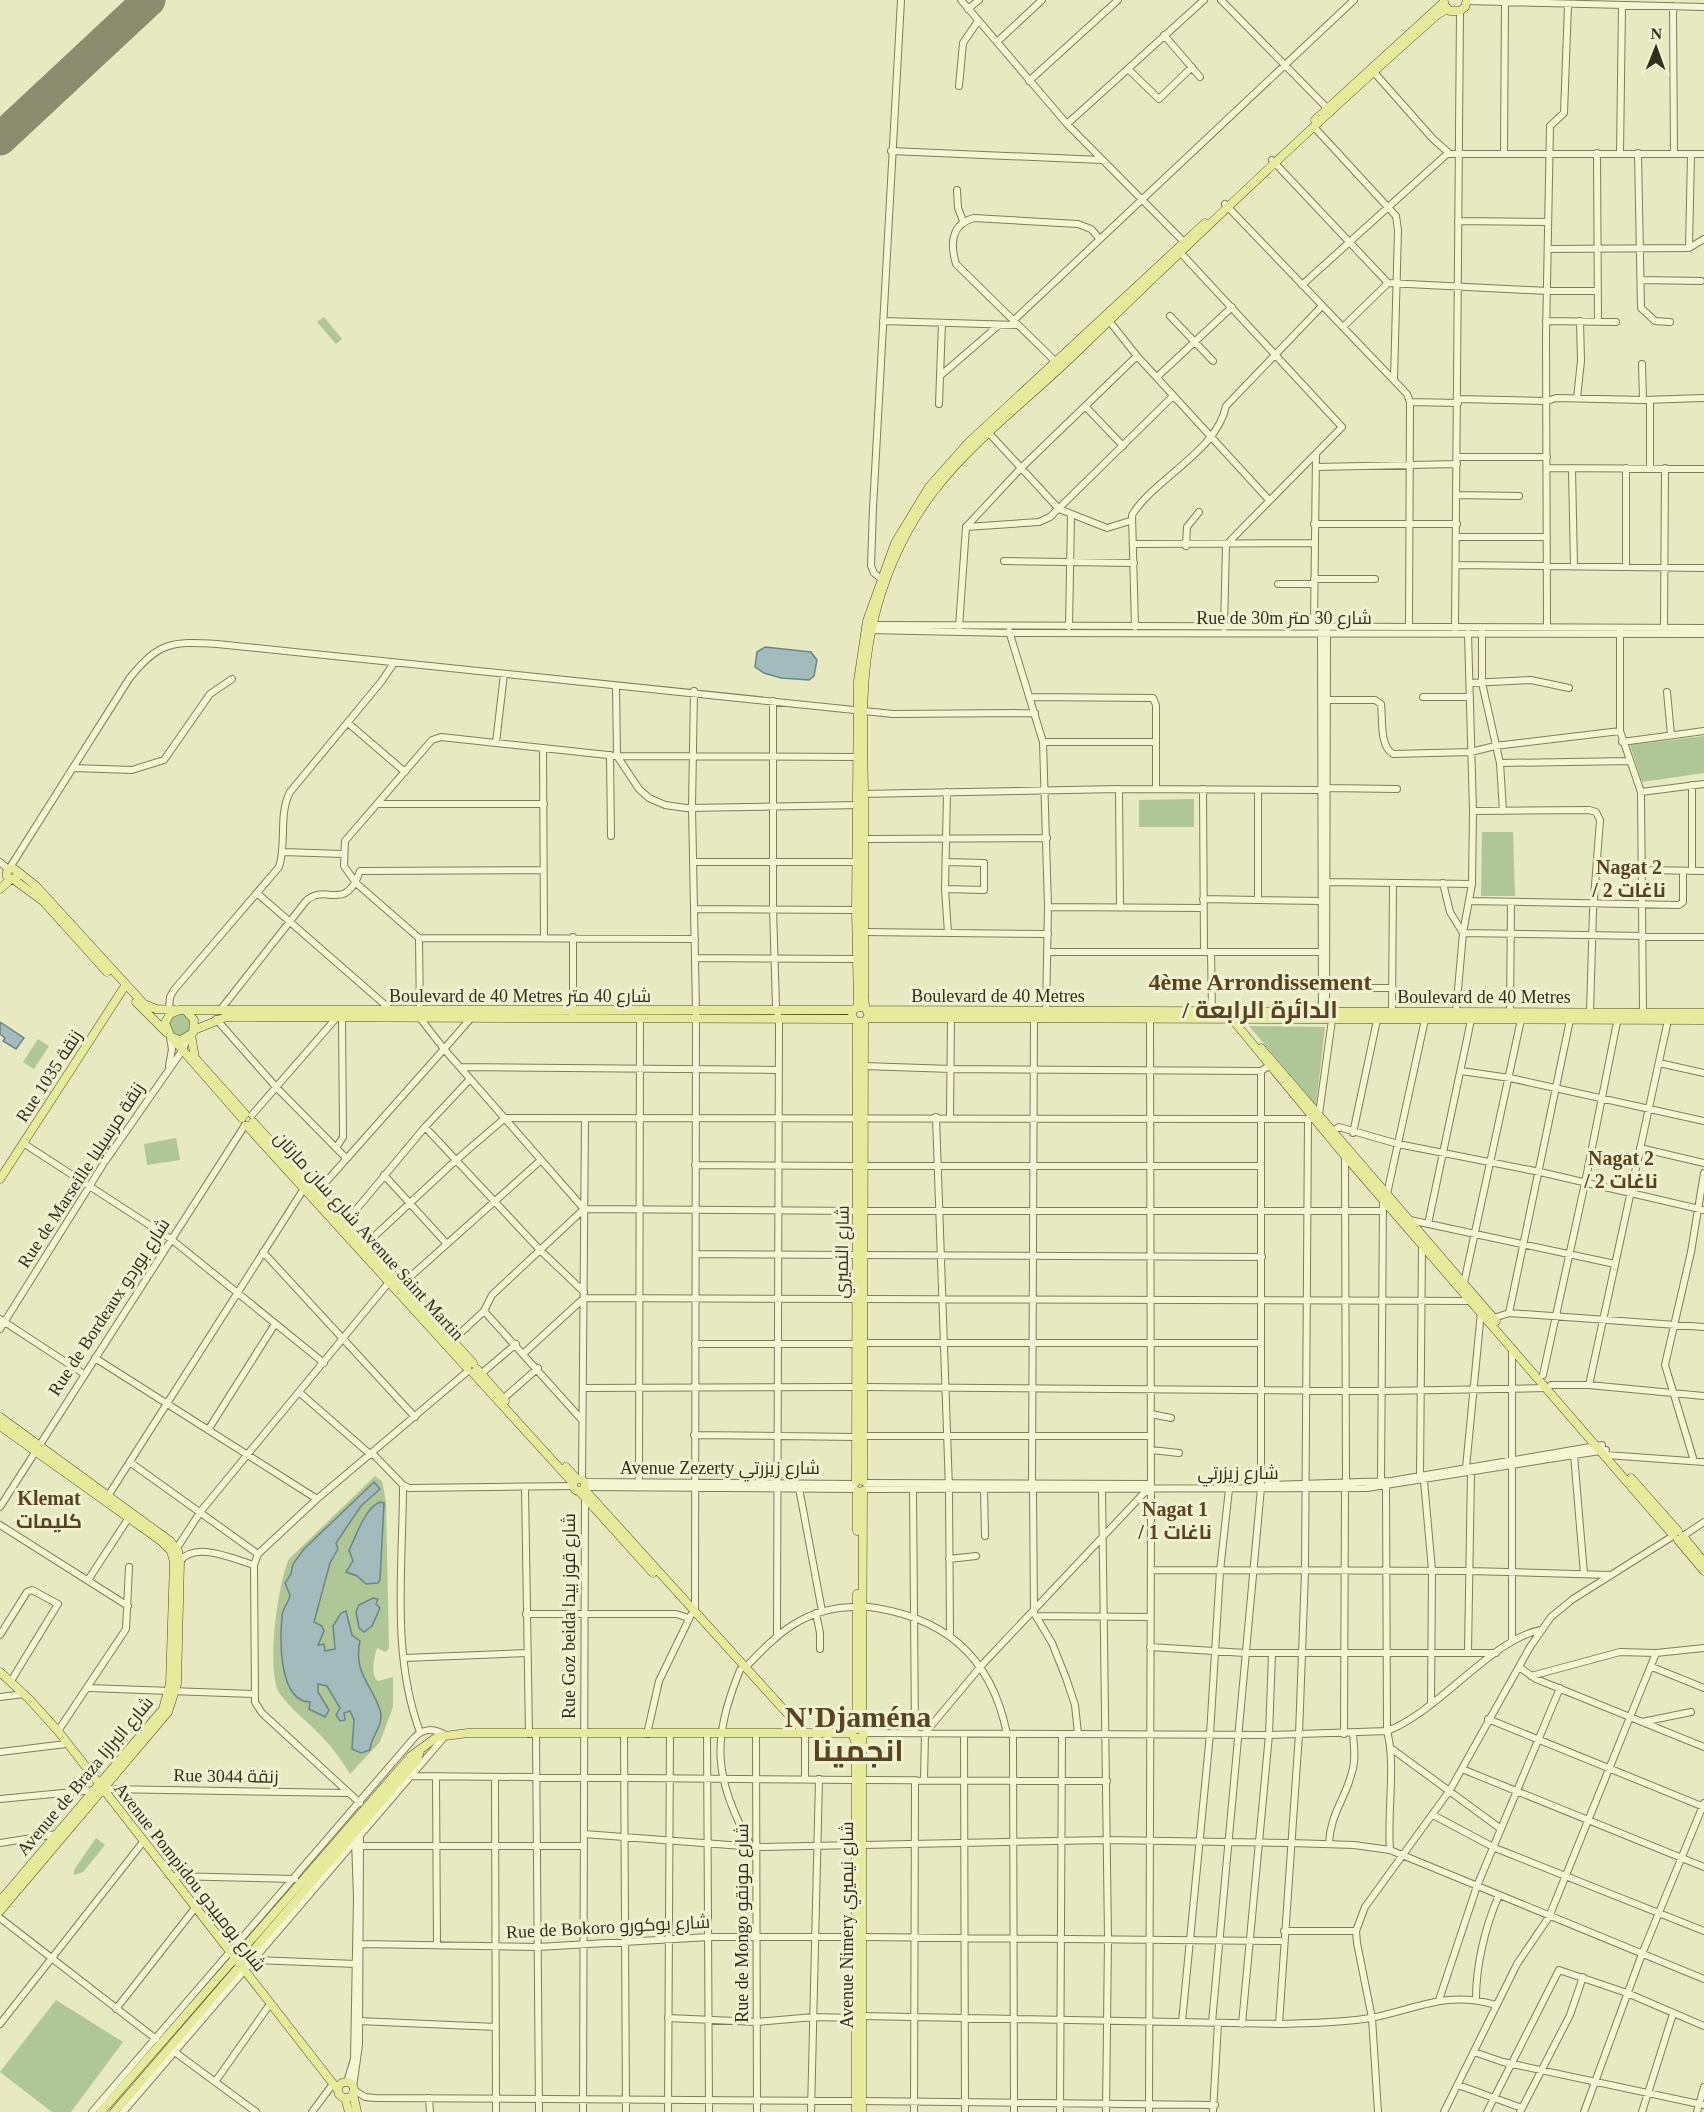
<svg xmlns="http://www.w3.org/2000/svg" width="1704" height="2112" font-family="'Times New Roman',Cairo,serif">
  <rect width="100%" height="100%" fill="#e7eac1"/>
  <!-- green -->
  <path fill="#afc696" d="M324,317L342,339L336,344L317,322Z
    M1704,736V773L1642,782L1630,745Z
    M1194,799V827H1139V800Z
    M1482,832H1513L1515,896H1481Z
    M169 1025a11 11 0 1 1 22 0a11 11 0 1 1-22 0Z
    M1249,1026L1325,1027L1316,1105Z
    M38,1039L49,1046L34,1069L23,1062Z
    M176,1138L180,1160L147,1165L144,1144Z
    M375,1476L382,1481L386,1502L389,1648L386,1652L377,1648C374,1658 370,1675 378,1681L393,1677V1707L380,1742L350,1774C342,1761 333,1748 322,1737C309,1722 291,1710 280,1694C265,1673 278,1582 289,1559Z
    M96,1838L105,1845L83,1872L74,1875V1870Z
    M56,2000L123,2042L71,2112H52L0,2072Z"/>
  <!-- water -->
  <path fill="#a3bbbc" stroke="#6b8689" stroke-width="1.5" d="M765,647L811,652L817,660L814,676L809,680L781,678L764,673L755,667L757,652Z
    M0,1022L24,1038L16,1049L3,1041L5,1038L0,1034Z
    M374,1482L380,1489L361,1506L336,1543L338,1549L330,1563L314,1622L322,1626L324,1631L318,1645L324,1644L325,1651L335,1649L333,1626L341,1613L346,1611L352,1635L360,1641C353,1674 372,1684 380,1710C385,1725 370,1737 370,1750L361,1753L352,1749L354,1720L350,1711L344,1713L345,1720L340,1721L336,1715L340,1708L327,1686L318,1684V1692L329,1710L325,1717L309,1709L310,1702C278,1701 280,1638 282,1617C282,1608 289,1603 290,1595L285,1583L291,1574L293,1564L304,1549Z
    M380,1502L384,1503L380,1580L378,1583L366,1584L357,1576L346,1572L353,1561L349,1550C357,1535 364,1509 380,1502Z
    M373,1598L378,1599L376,1604L380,1608L372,1626L364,1632L359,1628L356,1612L359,1605Z"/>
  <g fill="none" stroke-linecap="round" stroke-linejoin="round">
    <!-- runway -->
    <path stroke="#8c8c6f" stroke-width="33" d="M0,139L149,0"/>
    <defs>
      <path id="minor" d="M961,0L1067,124L1186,244
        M1221,0L1331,112
        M1467,1L1704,7
        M1673,6L1674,154
        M968,9L979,0
        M1164,35L1200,77
        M997,42L1042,0
        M1128,69L1159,99L1192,67
        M1372,70L1433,139L1449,153
        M1029,81L1118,0
        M959,86L963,43L978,21
        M1067,124L1204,0
        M1314,127L1396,216L1398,230L1394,379
        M891,151L1102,160
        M1504,153L1505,3
        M1597,153L1598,321
        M1620,153L1622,6
        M1638,153L1641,308L1655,321L1670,322
        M1272,160L1388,283L1548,291H1597
        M957,190L958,208L963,221
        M1225,204L1407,394L1410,402L1409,627
        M1458,221L1548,222
        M1689,248L1691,154
        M1548,249L1689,248L1704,239
        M1179,251L1342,427L1226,545L1224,628
        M1641,280L1701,281
        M1302,285L1447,154H1704
        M1170,316L1213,361
        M1106,317L1137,356L1269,500
        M883,321L1017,325
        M1013,321L1354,0
        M1546,321L1616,322
        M1343,327L1388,283
        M1058,364L956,264C950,244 951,224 974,218L1078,224L1091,229L1099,238
        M1642,364L1643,400
        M940,376L999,325
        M1157,377L1232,307
        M1577,398L1581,361L1580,321
        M1458,399L1547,401L1556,398L1643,400L1704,398
        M1410,402L1458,403
        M939,404L942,323
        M1085,406L1123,446
        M987,431L1059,509L1107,528L1130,521
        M1457,457H1547
        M1316,467L1457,464
        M1547,468L1704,469
        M1572,468L1574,567
        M1650,468V400
        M1457,495L1519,496
        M1314,524H1457
        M966,527L1039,522L1050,517L1173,396
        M1457,537H1547
        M1134,544L1314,543
        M1186,546L1187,527L1199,512
        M1004,561L1134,563
        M1456,565L1704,568
        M1626,567V468
        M1314,579H1375
        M884,581L874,573L871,566L873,508L901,0
        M1278,584H1314
        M869,625L1704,628
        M959,627L966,527L1020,469L1137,356
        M1069,627L1071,515
        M1135,627L1132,515C1155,478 1217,451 1226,406L1322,306
        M1314,627L1316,454
        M1547,627L1546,336L1550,126L1564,113L1568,5
        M1664,628L1665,468
        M1455,629L1460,11
        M868,630L1009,633L1704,634
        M1009,631L1043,742L1048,907L1046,1014
        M1482,631V683L1500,763L1503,811
        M1321,632L1322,1014
        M1620,632V731L1641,792L1643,1012
        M1470,683L1531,680L1569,688
        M616,686L617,756L639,789L649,798L665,805L686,808L860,805
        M694,691L692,807L696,1011L695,1611
        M1667,692L1671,735
        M1029,697L1153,698L1156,705V789
        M1423,697H1470
        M1327,700H1375L1381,704C1383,719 1379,745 1393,754L1471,752L1495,746L1620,731
        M773,701V909L776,1006L779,1021L777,1634
        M348,723L405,772
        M1043,742H1155
        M1622,742L1704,731
        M496,743L504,674
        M543,748L544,937
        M610,755L611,836
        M1500,763L1629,761
        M73,768L132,770L164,760L210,694L232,679
        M1327,788L1397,789
        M1119,789L1120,908
        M1203,789L1204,952
        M947,792L945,889L948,933
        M1641,792L1704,784
        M860,794L1119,789L1322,790
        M377,804H544
        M1473,811L1589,810L1596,812L1600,820L1593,911L1590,1012
        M864,839L1047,838
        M283,852L343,854
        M0,862L8,869
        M693,862H860
        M9,869L129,679C158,642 172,641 217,644L893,714L1035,713
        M1643,870L1704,871
        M1692,871V785
        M1327,882L1472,884
        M1443,883L1450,912L1463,933L1704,937
        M945,889L984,890V863L946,862
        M258,894L391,1010
        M1203,899L1321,901
        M1258,900V790
        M1469,901L1679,905L1683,902V871
        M1048,907L1203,908
        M694,909L856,910
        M862,932L1048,934
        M419,938L695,939
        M1048,952H1323
        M1211,952L1212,1011
        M696,958L856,959
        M1356,988H1393
        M221,1009L306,901C326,882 345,914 360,871L543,870
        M169,1010L170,997L174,990L279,867C287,843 278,815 290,792L381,682L394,663
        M1392,1012L1393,883
        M1456,1012L1463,933L1472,884L1473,811L1468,633
        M1510,1012L1511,902
        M573,1014V937
        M471,1015V1018L444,1049L584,1209
        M216,1019L276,1087L346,1158
        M1659,1063L1704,1073
        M169,1066L172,1049L170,1038
        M863,1066L952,1069L1261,1071
        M460,1067L779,1070
        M1461,1071L1510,1078L1704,1121
        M252,1115L338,1016
        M936,1117L949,1489L950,1634
        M950,1117L951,1016
        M425,1127L540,1250L584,1292
        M1333,1131L1339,1127L1398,1144L1540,1172L1704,1210
        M1353,1133L1377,1020
        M23,1143L171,1239L324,1363
        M336,1148L343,1137L342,1018
        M1640,1148L1704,1163
        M1345,1156L1346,1484
        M695,1165L858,1166
        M864,1166H1261
        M384,1175L447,1244
        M317,1192L444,1049L420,1018L419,938L356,883L344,866L345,841L432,740L441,737L617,756L860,757
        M1387,1194L1426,1015
        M864,1211H1383
        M1410,1220L1615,1264
        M345,1223L425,1127L470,1079
        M1428,1224L1471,1020
        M365,1245L455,1161L505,1118L1315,1119L1319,1114L1332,1020L1326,1012L1327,627
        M263,1252L415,1417
        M696,1254L857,1255
        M863,1255L1262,1257
        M1464,1283L1522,1015
        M401,1285L541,1160
        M862,1299L1472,1301
        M484,1311L582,1420
        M1509,1313L1570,1020
        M1494,1318L1509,1313L1704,1327
        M0,1319L84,1374
        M0,1329L104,1163L182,1051L188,1038
        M452,1341L484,1311L492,1295L584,1209L858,1211
        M863,1343H1261
        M695,1344H857
        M1512,1348V1641
        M524,1353L584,1298L857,1299
        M95,1358L317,1499
        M482,1373L516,1344
        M1543,1375L1585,1183L1618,1017
        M1551,1385H1589L1704,1396
        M1589,1385L1668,1020
        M862,1387L1382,1391L1548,1388
        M583,1388L856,1387
        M300,1393L371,1455
        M503,1399L538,1368
        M1151,1414L1171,1418
        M208,1430L275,1324
        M694,1435L856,1437
        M862,1436H1151
        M1151,1450L1179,1453
        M373,1454L403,1485L409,1488L573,1486
        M1574,1455L1584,1574
        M1606,1455L1704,1462
        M1694,1461L1665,1365L1691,1252L1704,1173
        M131,1463L258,1554
        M1466,1468L1481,1312
        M1420,1476L1422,1243
        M582,1479L585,1119
        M1424,1481L1432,1570L1431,1703
        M585,1482L855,1484
        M1381,1482L1383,1198
        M865,1483L1149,1484
        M1032,1483L1034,1016
        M403,1485C403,1566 391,1655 420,1732
        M1261,1485V1071L1269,1066
        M1267,1485L1391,1481L1602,1445
        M1386,1486L1387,1731C1396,1763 1387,1813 1390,1850
        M525,1487L529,1734
        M585,1487L855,1489
        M639,1488L640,1019
        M799,1488L822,1611
        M865,1489L1367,1488L1606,1450
        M913,1489L915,1733
        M984,1489L985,1536
        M1033,1489L1034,1613L1052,1643L1066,1678L1075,1705L1078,1734
        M1102,1489L1108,1938L1106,2112
        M108,1496L305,1187
        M0,1507L245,1125
        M0,1525L128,1606
        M1683,1536L1704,1522
        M175,1551L201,1511L390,1281
        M949,1559L976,1556
        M180,1561C196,1541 233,1559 254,1565
        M1151,1570L1469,1571L1610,1575
        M88,1580L128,1519
        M862,1606C942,1615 991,1654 1007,1734
        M816,1613L820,1633V1649
        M526,1614H676L689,1618
        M1037,1616L1150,1617
        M0,1635L27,1592L32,1590L58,1604L11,1681
        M1150,1647L1245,1653H1496
        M1468,1652L1471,1472
        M404,1658L527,1653
        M1519,1667L1536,1679L1704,1747
        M1652,1667L1704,1688
        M745,1668C779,1632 805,1607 857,1607
        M740,1670C711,1742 714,1778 751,1846
        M1531,1676L1620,1652L1656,1653L1704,1648
        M89,1688L253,1694
        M0,1697L24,1694
        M1488,1719L1704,1807
        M1642,1722L1691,1712
        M58,1731L126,1629L129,1567
        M707,1733L709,2112
        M756,1733L757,2112
        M864,1733L1269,1735L1387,1731C1437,1713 1493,1638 1541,1630
        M536,1734L539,2112
        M624,1734L626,2112
        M647,1734L659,1681L691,1615
        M964,1734L965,2112
        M1013,1734L1014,2112
        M1344,1734L1345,1489
        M1392,1749L1501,1829
        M0,1752L66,1744
        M1462,1769L1704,1867
        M412,1776L856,1780
        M436,1777L437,1945
        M495,1779L496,2112
        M805,1779V1733
        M863,1780L1107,1781
        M924,1780L925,1733L981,1666L1144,1493L1150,1490
        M0,1799L105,1789L347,1793
        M360,1803L262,1713L255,1702L254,1565L258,1554L317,1499L468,1371
        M1433,1815L1495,1848L1704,1931
        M584,1834L756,1847L856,1845
        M0,1843L57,1834
        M1329,1844C1330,1814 1345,1800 1352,1772C1356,1760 1354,1746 1353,1734
        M863,1845L1107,1840L1291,1843L1354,1845L1390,1850L1704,1979
        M361,1846H583
        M170,1876L295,1879
        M0,1918L156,2039
        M1284,1931H1356
        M863,1937L1282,1941
        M361,1944L538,1947L709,1937H856
        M255,1960L356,1964
        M1476,1999C1476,1965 1485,1927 1499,1895
        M1439,2000L1477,1886L1560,1688
        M116,2009L195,1908
        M862,2016L1279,2024C1309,2023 1340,2023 1370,2018C1418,2009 1445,1990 1496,2005
        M668,2018L757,2022L814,2017L856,2018
        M359,2021L496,2027
        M1182,2022L1210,1734L1220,1571L1229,1489
        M1212,2022L1261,1488
        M0,2024L143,1842
        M1242,2024L1269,1735L1272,1653
        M1279,2024L1299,1734L1305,1572L1308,1120
        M172,2050L256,2112
        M1474,2052L1503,2062L1704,2105
        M215,2082L270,2004
        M347,2082L354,2059L357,1898L355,1840
        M1458,2085L1522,2108
        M353,2087L359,2045L360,1833
        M354,2090L365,2097L375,2098L856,2101
        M429,2098L430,2112
        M862,2101L1215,2105
        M92,2112L414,1738C424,1727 434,1729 446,1735L123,2112
        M312,2112L333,2084
        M583,2112L585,1497
        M668,2112L670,1734
        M811,2112L819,1779
        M914,2112L915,1780
        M1060,2112L1062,1734
        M1149,2112L1151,1522L1150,1015
        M1213,2112L1218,2023
        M1378,2112L1372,2018L1357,1943L1356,1931L1365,1907L1450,1790L1530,1647L1551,1617L1573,1599L1673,1536
        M1444,2112L1517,1964L1549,1917L1656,1653
        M1487,2112L1559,1970L1627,1993L1704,2026
        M1520,2112L1570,2015L1583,1977
        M1584,2112L1642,1954L1704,1803
        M1642,2112L1673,2014
        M1697,2112L1704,2087"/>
      <path id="major" d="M1445,6L1450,11H1460L1465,7L1467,0
        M1315,120L1444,2
        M6.5 874a5.5 5.5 0 1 1 11 0a5.5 5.5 0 1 1-11 0Z
        M16,870L36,886L144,1004L156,1009L175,1010
        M13,879L43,901L107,972
        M0,889L11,879
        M136,1002L166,1032
        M858,1007L856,910L858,681L867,621L895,543L929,487L969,442L1205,223
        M865,1007H858L853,1010L852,1017L857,1022H864L869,1016L865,1007L864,993C864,926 864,859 864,792C863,736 860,678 873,623C884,576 905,529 934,491C975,438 1030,398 1078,351C1195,237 1314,124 1437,15L1447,9
        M868,1010L1704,1013
        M188,1013L194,1020L193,1033L181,1040L171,1037L165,1023L170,1014L179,1010H853
        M868,1018L1704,1020
        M1232,1019L1345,1156L1673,1535
        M194,1030L226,1017L853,1019
        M191,1035L195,1058L245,1114
        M172,1038L242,1118
        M1261,1048L1496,1321
        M253,1122L473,1363
        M247,1126L467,1368
        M0,1179L123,989
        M477,1369L505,1401
        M473,1373L573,1483
        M0,1417L170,1541L178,1551L180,1561L177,1684L168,1712L0,1911
        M0,1426L161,1541L171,1551L174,1562L170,1684L163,1709L0,1901
        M566,1467L577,1479
        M1631,1478L1678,1531
        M573 1485a6 6 0 1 1 12 0a6 6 0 1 1-12 0Z
        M863,1481L864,1022
        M856,1482L857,1022
        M584,1489L805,1733
        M857,1491V1531
        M580,1492L653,1573
        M1683,1536L1704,1562
        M1678,1540L1704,1571
        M0,1672L29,1699L58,1731L338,2090
        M857,1728V1594
        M862,1730L863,1491
        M338 2090a8 8 0 1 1 16 0a8 8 0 1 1-16 0Z
        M353,2093L357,2112
        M345,2098L349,2112
        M101,2112L411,1756L437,1737L468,1733H852
        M114,2112L417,1760L420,1751
        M856,2112V1744L852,1733L855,1729H861L864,1735L856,1739
        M862,2112V1737"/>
    </defs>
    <!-- minor casing -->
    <use href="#minor" stroke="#817d5a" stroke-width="8"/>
    <!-- major casing -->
    <use href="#major" stroke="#4f4a2e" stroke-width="9"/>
    <!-- minor -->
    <use href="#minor" stroke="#f3f5d3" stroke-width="6"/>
    <!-- major -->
    <use href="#major" stroke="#e6eb9b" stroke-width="8"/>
  </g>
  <g text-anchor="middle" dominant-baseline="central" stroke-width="6" stroke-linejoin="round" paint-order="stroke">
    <!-- street labels -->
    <g font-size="18" fill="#322f1d" stroke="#eff2d0">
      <text x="1284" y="618">Rue de 30m شارع 30 متر</text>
      <text x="520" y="996">Boulevard de 40 Metres شارع 40 متر</text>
      <text x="998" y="996">Boulevard de 40 Metres</text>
      <text x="1484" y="997">Boulevard de 40 Metres</text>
      <text transform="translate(49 1076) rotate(-57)">Rue 1035 زنقة</text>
      <text transform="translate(81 1175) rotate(-57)">Rue de Marseille زنقة مرسيليا</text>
      <text transform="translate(369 1236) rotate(48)">شارع سان مارتان Avenue Saint Martin</text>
      <text transform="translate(842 1252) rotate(-89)">شارع النميري</text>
      <text transform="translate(109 1307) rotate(-57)">Rue de Bordeaux شارع بوردو</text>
      <text x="720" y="1468">Avenue Zezerty شارع زيزرتي</text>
      <text x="1238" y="1473">شارع زيزرتي</text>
      <text transform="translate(569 1616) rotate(-90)">Rue Goz beida شارع قوز بيدا</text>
      <text transform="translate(85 1776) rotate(-50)">Avenue de Braza شارع البرازا</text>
      <text transform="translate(226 1776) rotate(1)">Rue 3044 زنقة</text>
      <text transform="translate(190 1877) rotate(52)">Avenue Pompidou شارع بومبيدو</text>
      <text transform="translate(742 1923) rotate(-90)">Rue de Mongo شارع مونقو</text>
      <text transform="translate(847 1925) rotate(-90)">Avenue Nimery شارع نيميري</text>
      <text transform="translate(608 1927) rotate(-3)">Rue de Bokoro شارع بوكورو</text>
    </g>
    <!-- neighbourhood labels -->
    <g font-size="20" font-weight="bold" fill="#5b4220" stroke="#eff2d0">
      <text x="1629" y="867">Nagat 2<tspan x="1629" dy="23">/ ناغات 2</tspan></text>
      <text x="1621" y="1158">Nagat 2<tspan x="1621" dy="23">/ ناغات 2</tspan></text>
      <text x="49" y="1498">Klemat<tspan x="49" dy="23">كليمات</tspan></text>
      <text x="1175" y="1509">Nagat 1<tspan x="1175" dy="23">/ ناغات 1</tspan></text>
    </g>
    <!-- district labels -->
    <g font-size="24" font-weight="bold" fill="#5b4220" stroke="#eff2d0">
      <text x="1260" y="982">4ème Arrondissement<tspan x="1260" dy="28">/ الدائرة الرابعة</tspan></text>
    </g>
    <!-- town labels -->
    <g font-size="30" font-weight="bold" fill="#5b4220" stroke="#eff2d0">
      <text x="858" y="1716">N'Djaména<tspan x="858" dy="34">انجمينا</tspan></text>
    </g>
  </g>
  <!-- north arrow -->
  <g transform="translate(1656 48) rotate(1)" stroke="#eff2d0" stroke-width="4.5" paint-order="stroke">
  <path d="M0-4.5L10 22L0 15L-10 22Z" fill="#322f1d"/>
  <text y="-9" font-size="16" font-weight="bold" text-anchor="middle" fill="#322f1d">N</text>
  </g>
</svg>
